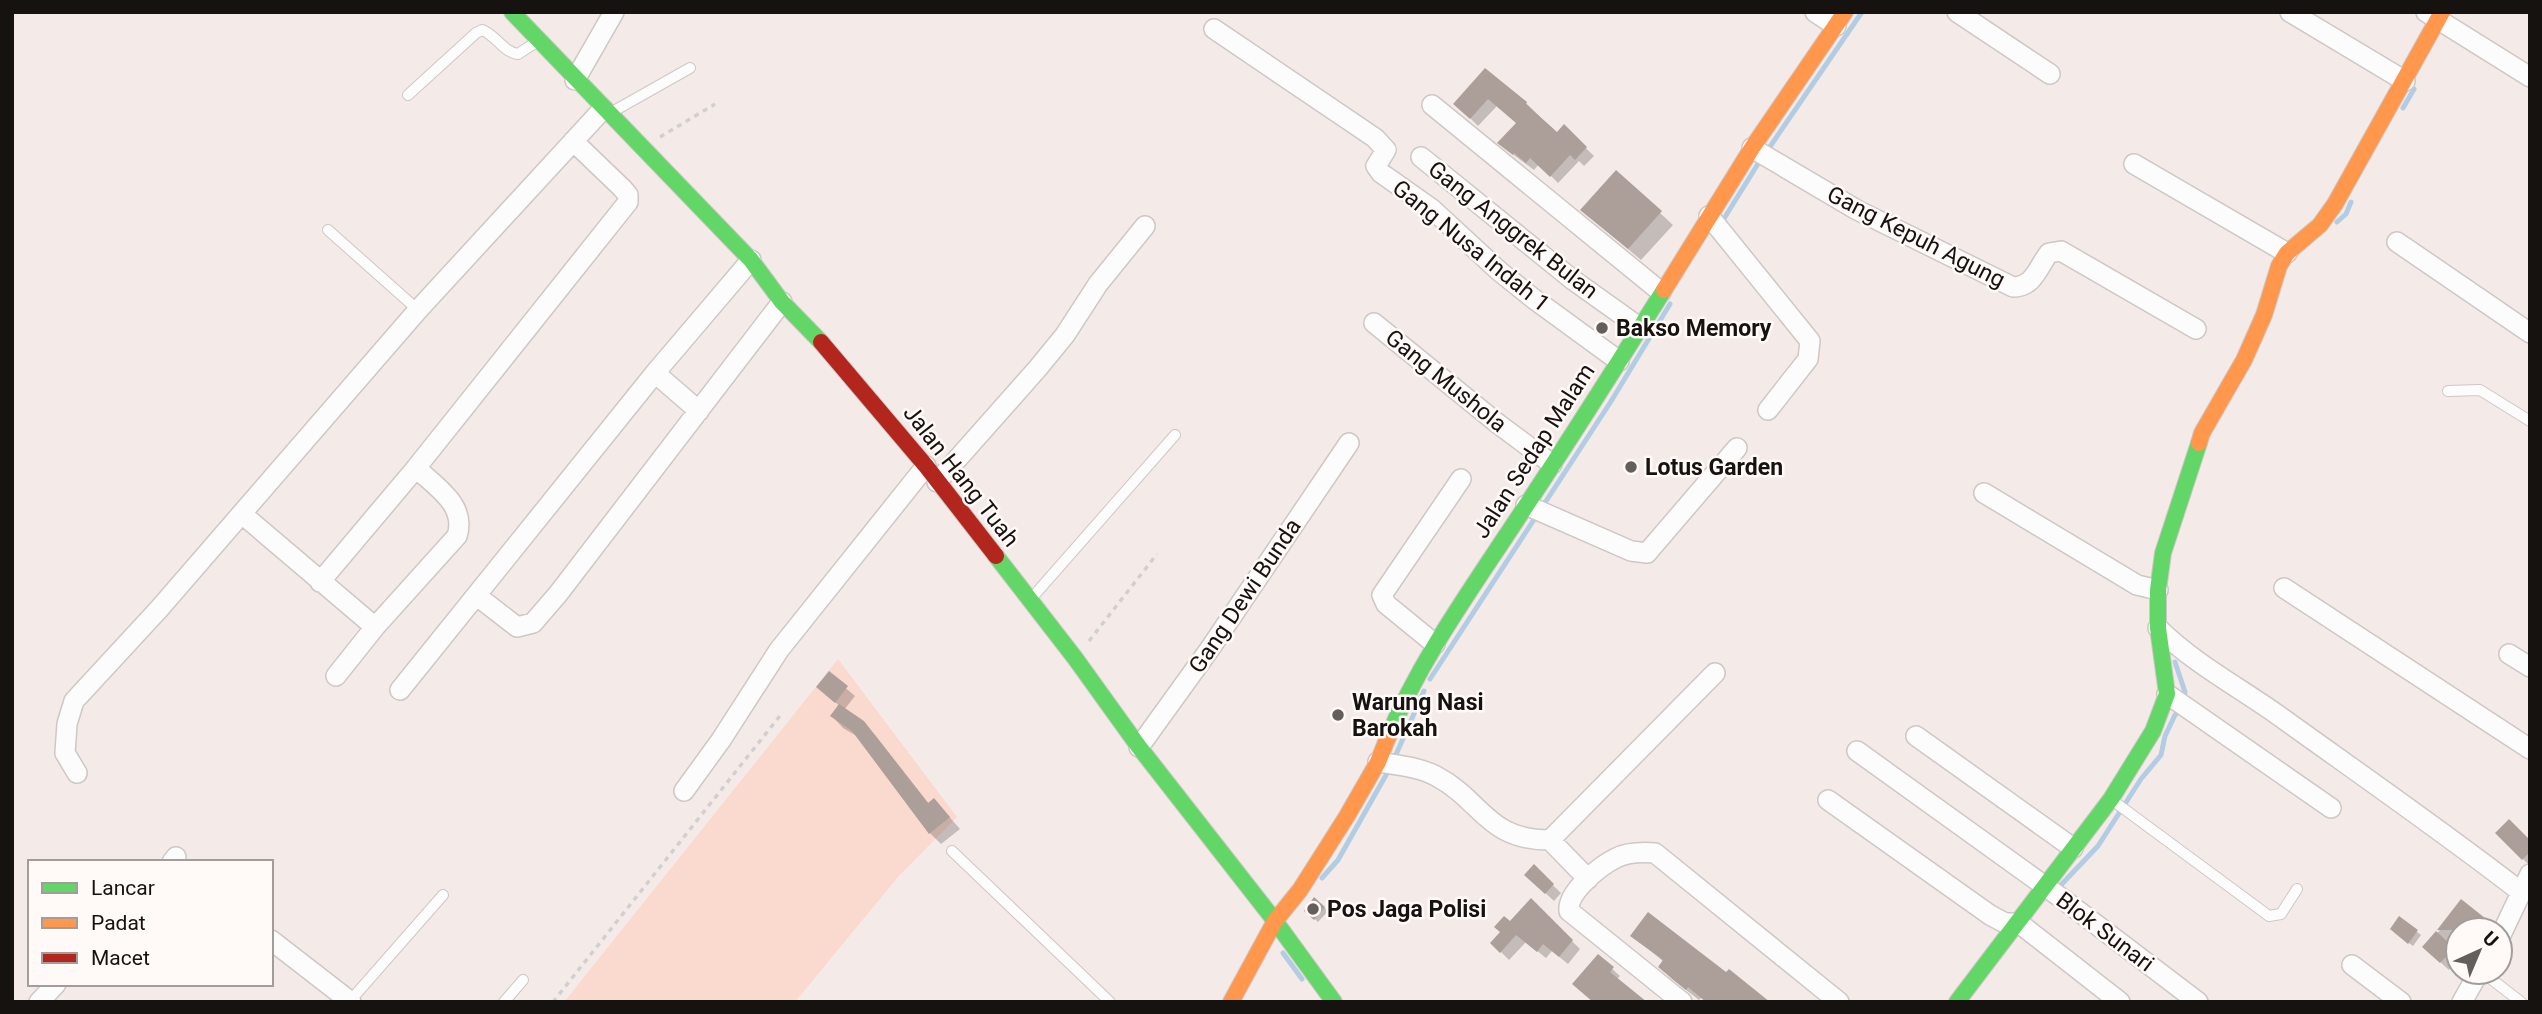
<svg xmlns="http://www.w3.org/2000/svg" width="2542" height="1014" font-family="Roboto,sans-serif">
  <rect width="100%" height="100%" fill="#f4ebe8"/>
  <!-- green -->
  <path fill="#fadace" d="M838,659L957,817L898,877L795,1002H564Z"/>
  <!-- shadow -->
  <path fill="#0003" d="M1486,70L1526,103L1557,134L1564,127L1594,156L1584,166L1579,161L1558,183L1539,164L1534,170L1507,150L1518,123L1497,106L1478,126L1456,104Z
    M1582,210L1660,213L1673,225L1641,260Z
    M829,674L855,696L844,710L875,735L929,804L945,812L960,829L941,844L930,833L860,738L843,728L832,716L840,706L826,695Z
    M2497,833L2530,842V866Z
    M1534,867L1561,893L1554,901L1526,875Z
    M1315,899L1328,911L1318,922L1306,910Z
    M1531,901L1580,949L1568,964L1552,951L1546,958L1526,942L1509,960L1492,943Z
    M2461,902L2492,928L2490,930H2458V960L2449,970L2424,947L2453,916Z
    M2400,919L2421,935L2413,946L2395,933Z
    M1632,935L1766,1002H1706L1701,998L1699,1000L1672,979L1660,967L1664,962Z
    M1598,956L1620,976L1594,1002Z"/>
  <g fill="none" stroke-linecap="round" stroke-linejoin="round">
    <!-- stream -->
    <path stroke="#b2cce4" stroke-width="5" d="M2403,108L2414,89
      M1767,151L1862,12
      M2337,222L2346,214L2351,202
      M1720,225L1761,159
      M2175,662L2185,692L2184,699
      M1430,679L1610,403L1670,304
      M1394,759L1424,691
      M1322,878L1338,860L1390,768
      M2060,886L2098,846L2141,779L2161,755L2165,736L2175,715L2181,708
      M1283,953L1302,979"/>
  </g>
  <!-- building -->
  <path fill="#ac9f9a" d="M1485,68L1527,102L1526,104L1557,132L1564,124L1587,147L1575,160L1570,155L1550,177L1530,158L1526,163L1514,153L1513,155L1497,143L1516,123L1488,99L1470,119L1453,104Z
    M1616,170L1662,211L1628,249L1580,210Z
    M829,671L848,686L835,703L816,687Z
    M839,704L864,721L928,803L934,798L950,817L929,834L852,731L830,716Z
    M2509,819L2530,840V852L2522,860L2495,833Z
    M1534,864L1554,884L1545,894L1524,875Z
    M1314,897L1325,907L1314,920L1304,911Z
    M1531,898L1573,940L1559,957L1543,944L1537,952L1516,935L1500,953L1490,943L1500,932L1494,927L1504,916L1510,921Z
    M2461,899L2485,918L2475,930H2437Z
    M1648,912L1726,972L1729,969L1770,1002H1706L1688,987L1686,990L1658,967L1663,960L1630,936Z
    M2399,916L2418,930L2408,944L2390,929Z
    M2436,931L2454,948L2440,963L2422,947Z
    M1598,954L1614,967L1610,972L1647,1002H1593L1572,984Z"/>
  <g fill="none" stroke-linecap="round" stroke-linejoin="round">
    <defs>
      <path id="lane" d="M408,95L476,33L482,30C496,35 503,52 518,54L538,41
        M612,112L690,68
        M328,230L418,310
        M2448,391L2480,390L2530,421
        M1030,600L1175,435
        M2112,800L2269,916L2281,914L2297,889
        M952,851L1110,1002
        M2482,972L2521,1002
        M350,1001L443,895
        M504,1002L523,980"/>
      <path id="street" d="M1815,12L1836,26
        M1957,12L2050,74
        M2290,12L2405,81
        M2426,12L2530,77
        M1214,29L1375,138L1386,150L1376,166L1381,173L1432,209L1499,271L1534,299L1619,361
        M575,80L614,12
        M1432,105L1661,292
        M1752,148L1857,210L2013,287C2034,287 2038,267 2049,253L2061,251L2196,329
        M1421,157L1573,280L1639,327
        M2134,164L2287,253
        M1709,216L1810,341L1808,359L1768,410
        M2397,242L2530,333
        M1374,323L1497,423L1552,464
        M655,373L699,411
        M937,482L1038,368L1065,335L1098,284L1145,226
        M1984,493L2137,585L2158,590
        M1526,505L1631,551L1647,553L1737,448
        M242,514L375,627
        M320,582L416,468L628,202V195L622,188L573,141
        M2284,588L2530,749
        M477,596L517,627L533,623L558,594L782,302
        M2158,628C2192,662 2235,685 2275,713C2357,772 2441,830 2521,892
        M1435,644L1386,604L1382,595L1461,479
        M2509,654L2530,667
        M336,676L375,627L457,536C467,505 436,487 416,468
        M400,690L655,373L751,260
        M2167,694L2331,808
        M1916,736L2073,848
        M1139,747L1209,650L1349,443
        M1857,751L2060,897L2198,1002
        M1378,762C1397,765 1419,767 1436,776C1483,801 1486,840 1550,840L1715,673
        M77,773L65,753L67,724L74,701L159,609L418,310L603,109
        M684,791L721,740L779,650L926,466
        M1828,800L1990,915L2005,923H2018L2024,927L2120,1002
        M1550,840L1588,879
        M172,862L176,857
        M2500,937L2530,874
        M271,940L351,1002
        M2352,965L2401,1002
        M39,1002L56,984
        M1682,1002L1569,911C1567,892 1600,866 1616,858C1628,852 1642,852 1655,853L1839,1002
        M2462,1002L2479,972"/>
      <path id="fast" d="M512,12L751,260L782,302L821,342
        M996,556L1075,658L1139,747L1275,921L1334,1002
        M1388,737C1418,665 1463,601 1506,536C1560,455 1612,373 1664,290
        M1957,1002L2111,799L2153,731L2167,694L2158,628V590L2163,553L2199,443"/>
      <path id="slow" d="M1664,290L1752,148L1845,12
        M2199,443L2202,433L2244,360L2264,315L2279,266L2287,253L2320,225L2335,204L2442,12
        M1231,1002L1275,921L1300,890L1347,816L1378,762L1388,737"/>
      <path id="jam" d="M821,342L926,466L996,556"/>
    </defs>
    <!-- lane casing -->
    <use href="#lane" stroke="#cec7c5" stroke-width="12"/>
    <!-- street casing -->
    <use href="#street" stroke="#cec7c5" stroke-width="22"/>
    <!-- fast casing -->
    <use href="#fast" stroke="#cec7c5" stroke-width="18"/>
    <!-- slow casing -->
    <use href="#slow" stroke="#cec7c5" stroke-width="18"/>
    <!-- jam casing -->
    <use href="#jam" stroke="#cec7c5" stroke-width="18"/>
    <!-- path -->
    <path stroke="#d2d0cf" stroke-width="3.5" stroke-dasharray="5 5" stroke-linecap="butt" d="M660,137L715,104
      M1089,641L1157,554
      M553,1002L783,712"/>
    <!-- lane -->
    <use href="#lane" stroke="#fdfcfc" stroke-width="10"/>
    <!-- street -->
    <use href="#street" stroke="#fdfcfc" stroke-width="19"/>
    <!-- fast -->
    <use href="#fast" stroke="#63d668" stroke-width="16"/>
    <!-- slow -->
    <use href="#slow" stroke="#ff974d" stroke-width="16"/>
    <!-- jam -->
    <use href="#jam" stroke="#b3261e" stroke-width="16"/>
  </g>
  <!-- markers -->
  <g fill="#645e5c" stroke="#fff9f7" stroke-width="2.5">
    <circle cx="1602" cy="328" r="7"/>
    <circle cx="1631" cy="467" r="7"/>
    <circle cx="1338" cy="715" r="7"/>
    <circle cx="1313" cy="909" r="7"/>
  </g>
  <g text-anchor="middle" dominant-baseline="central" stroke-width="5" stroke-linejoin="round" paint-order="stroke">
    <!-- street labels -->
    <g font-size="23" fill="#161210" stroke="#fff9f7">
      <text transform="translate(1513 230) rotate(38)">Gang Anggrek Bulan</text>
      <text transform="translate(1916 237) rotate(27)">Gang Kepuh Agung</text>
      <text transform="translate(1471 246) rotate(39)">Gang Nusa Indah 1</text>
      <text transform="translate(1446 381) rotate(39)">Gang Mushola</text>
      <text transform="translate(1534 451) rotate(-57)">Jalan Sedap Malam</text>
      <text transform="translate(961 476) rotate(52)">Jalan Hang Tuah</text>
      <text transform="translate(1245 596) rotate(-56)">Gang Dewi Bunda</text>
      <text transform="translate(2105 932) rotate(37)">Blok Sunari</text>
    </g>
    <!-- poi labels -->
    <g font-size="23" font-weight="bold" fill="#161210" stroke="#fff9f7" text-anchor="start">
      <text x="1616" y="328">Bakso Memory</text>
      <text x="1645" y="467">Lotus Garden</text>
      <text x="1352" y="702">Warung Nasi<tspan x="1352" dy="26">Barokah</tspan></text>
      <text x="1327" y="909">Pos Jaga Polisi</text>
    </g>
  </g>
  <!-- border -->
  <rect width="2542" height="1014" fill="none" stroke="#161210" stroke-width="28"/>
  <!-- legend -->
  <rect x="28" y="860" width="245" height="126" fill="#fff9f7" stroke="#a29d9b" stroke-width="2"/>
  <rect x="42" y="883" width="35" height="10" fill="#63d668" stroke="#a29d9b" stroke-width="2"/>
  <text x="91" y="895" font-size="21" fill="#161210">Lancar</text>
  <rect x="42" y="918" width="35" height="10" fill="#ff974d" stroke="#a29d9b" stroke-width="2"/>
  <text x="91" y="930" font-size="21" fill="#161210">Padat</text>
  <rect x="42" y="953" width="35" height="10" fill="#b3261e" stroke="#a29d9b" stroke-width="2"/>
  <text x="91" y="965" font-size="21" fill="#161210">Macet</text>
  <!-- north arrow -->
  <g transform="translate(2479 951) rotate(44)"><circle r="33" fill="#fff9f7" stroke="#a29d9b" stroke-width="2"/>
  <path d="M0-5L12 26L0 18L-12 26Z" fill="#645e5c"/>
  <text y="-10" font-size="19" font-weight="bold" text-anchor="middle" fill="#161210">U</text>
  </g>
</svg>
